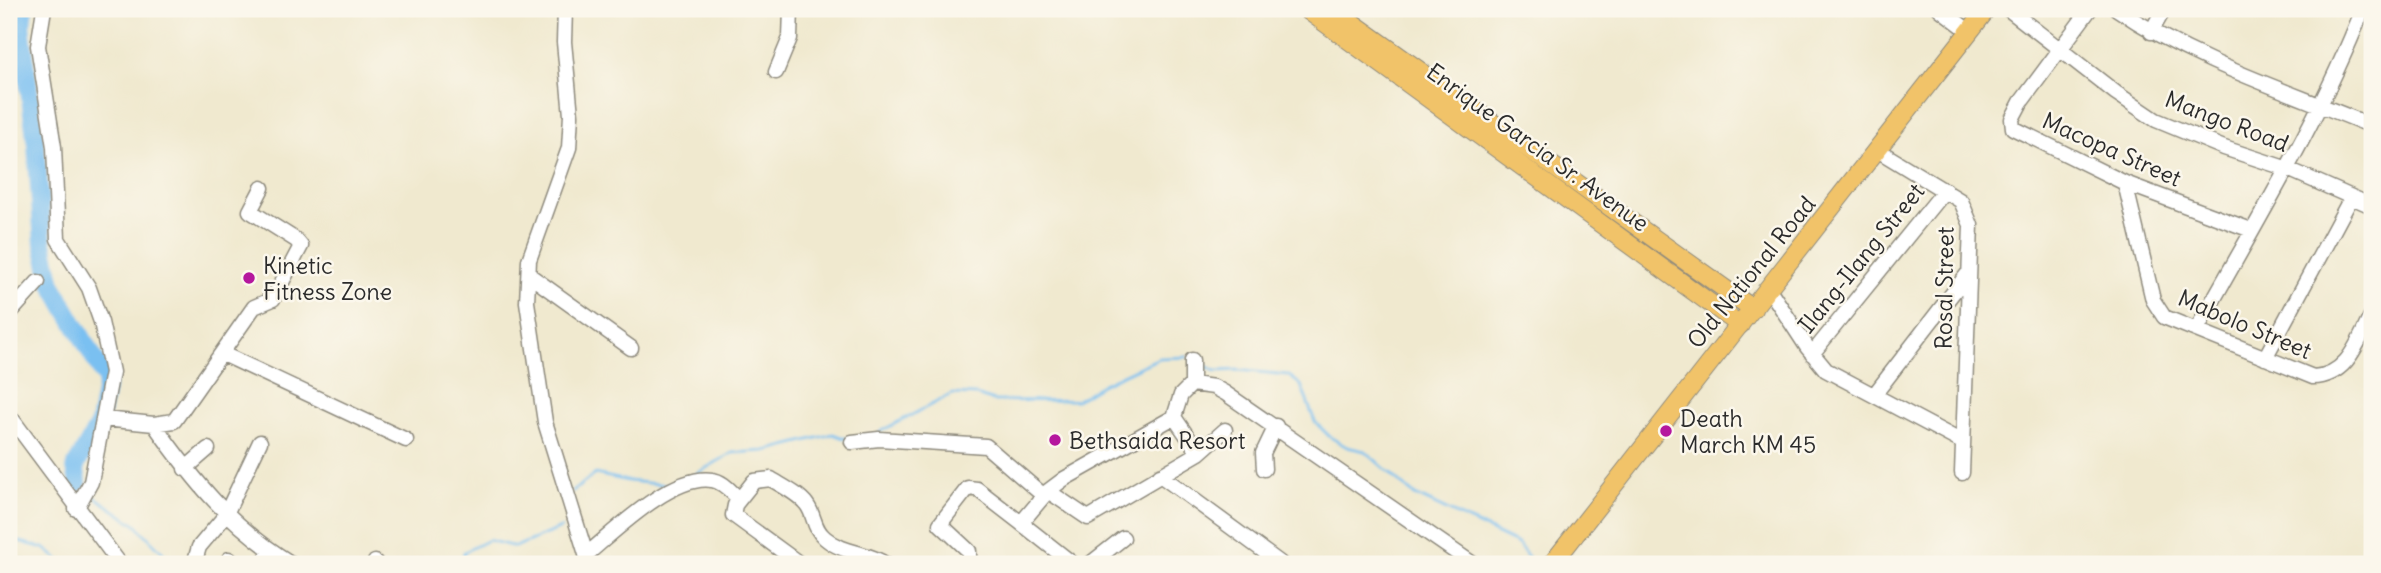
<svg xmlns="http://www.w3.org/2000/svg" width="2381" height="573" font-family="Delius,sans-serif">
  <rect width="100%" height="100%" fill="#fbf7ec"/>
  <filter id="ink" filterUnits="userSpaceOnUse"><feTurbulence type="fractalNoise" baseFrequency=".0143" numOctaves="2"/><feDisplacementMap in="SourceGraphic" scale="14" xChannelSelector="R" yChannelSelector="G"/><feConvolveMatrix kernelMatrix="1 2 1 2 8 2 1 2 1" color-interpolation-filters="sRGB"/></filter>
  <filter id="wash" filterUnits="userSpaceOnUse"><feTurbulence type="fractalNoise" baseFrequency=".00686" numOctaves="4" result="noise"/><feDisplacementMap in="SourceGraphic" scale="28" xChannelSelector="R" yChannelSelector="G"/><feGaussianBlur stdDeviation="1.57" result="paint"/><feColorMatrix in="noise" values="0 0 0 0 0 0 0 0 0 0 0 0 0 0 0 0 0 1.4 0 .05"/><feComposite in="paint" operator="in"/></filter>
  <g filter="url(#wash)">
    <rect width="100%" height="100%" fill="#f0e9cf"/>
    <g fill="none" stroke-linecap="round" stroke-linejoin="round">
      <!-- stream -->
      <path stroke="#7ac0f1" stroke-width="2.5" d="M1196,362L1216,371L1237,370L1288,375L1301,385L1315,422L1330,437L1347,447L1365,451L1413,494L1518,544L1533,564
        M879,432L952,394L976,395L994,401L1077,400L1103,384L1159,358L1187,357
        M696,474L732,453L765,451L833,434L849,440
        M573,491L595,474L628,481L668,485
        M91,494L136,525L174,564
        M9,539L44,548L64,564
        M462,564L464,552L488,540L515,547L561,528"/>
      <!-- river -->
      <path stroke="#7ac0f1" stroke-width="18" d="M25,9L21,26L36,144L43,244L52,284L107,381L99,424L75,467L78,483"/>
    </g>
  </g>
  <g filter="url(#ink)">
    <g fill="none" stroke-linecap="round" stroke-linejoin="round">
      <defs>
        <path id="minor" d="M44,9L38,46L54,147L58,239L89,288L101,322L112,372L91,482L76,509
          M565,9L564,42L571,115L569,148L529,260L527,302L545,422L589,564
          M1940,9L1969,31
          M2008,9L2116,93L2156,120L2224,148L2288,169L2372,206
          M2090,9L2021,102L2012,119L2013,128L2125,183L2251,230
          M2117,9C2195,62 2285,90 2372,126
          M2151,32L2164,9
          M776,72L790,38L791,9
          M1879,151L1961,201L1971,225L1962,473
          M2125,183L2153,300L2164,317L2313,377C2348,376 2358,341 2372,314
          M529,275L631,348
          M1769,289L1807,347L1826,370L1962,442
          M9,314L38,282
          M2197,329C2255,224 2319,121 2363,9
          M223,354L406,440
          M1812,354L1945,190
          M2265,358L2351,198
          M1192,384V360
          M1874,395L1969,272
          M9,415L120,564
          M1174,417L1181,395L1192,384L1214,387L1225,393L1473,564
          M1174,417L1199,453
          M104,419L154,424L174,421L254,307L273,299L301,246L296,240L250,211L262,188
          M154,424C194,481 231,527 292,564
          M852,442L879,439L986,446L1044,496
          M185,469L208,449
          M1264,469L1263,453L1276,426
          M1160,475L1280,563
          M1048,491L1088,518L1199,453L1225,430
          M1021,523L1073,564
          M586,555C615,531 672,474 712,480C723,481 731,492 739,499
          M229,559L235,564
          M194,564L199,547L225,516L260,442
          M261,564L272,552
          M374,564L375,562
          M800,564L733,515L735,505L754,481L771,479C782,486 799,494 807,505C815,516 813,528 825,538C845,555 867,551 885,564
          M969,564V551L940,524L968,488L977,489L1021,523L1048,491L1064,479L1174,417
          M1090,564L1123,538"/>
        <path id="major" d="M1306,9L1740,325
          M1333,9L1753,309
          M1552,564L1987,9"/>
      </defs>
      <!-- minor casing -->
      <use href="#minor" stroke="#8e8a7d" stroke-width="17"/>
      <!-- major casing -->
      <use href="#major" stroke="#8e8a7d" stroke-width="20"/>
      <!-- minor -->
      <use href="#minor" stroke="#fff" stroke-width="14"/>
      <!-- major -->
      <use href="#major" stroke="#f1c369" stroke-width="18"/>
    </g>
  </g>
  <!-- markers -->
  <g fill="#b5179e" stroke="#fbf7ec" stroke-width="2.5">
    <circle cx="249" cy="278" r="7"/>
    <circle cx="1666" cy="431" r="7"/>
    <circle cx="1055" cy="440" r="7"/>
  </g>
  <g text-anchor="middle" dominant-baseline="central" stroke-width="5" stroke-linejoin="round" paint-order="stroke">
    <!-- street labels -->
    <g font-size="23" fill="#2b2b2b" stroke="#fbf7ec">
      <text transform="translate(2227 121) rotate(21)">Mango Road</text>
      <text transform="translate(1538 147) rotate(36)">Enrique Garcia Sr. Avenue</text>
      <text transform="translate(2112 149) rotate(24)">Macopa Street</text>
      <text transform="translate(1861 258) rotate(-51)">Ilang-Ilang Street</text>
      <text transform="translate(1751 272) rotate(-51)">Old National Road</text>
      <text transform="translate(1944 288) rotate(-89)">Rosal Street</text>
      <text transform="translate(2245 324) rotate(23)">Mabolo Street</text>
    </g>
    <!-- poi labels -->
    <g font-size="23" fill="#2b2b2b" stroke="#fbf7ec" text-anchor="start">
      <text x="263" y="265">Kinetic<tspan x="263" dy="26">Fitness Zone</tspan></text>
      <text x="1680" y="418">Death<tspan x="1680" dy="26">March KM 45</tspan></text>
      <text x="1069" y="440">Bethsaida Resort</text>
    </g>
  </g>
  <!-- margin -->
  <rect width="2381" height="573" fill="none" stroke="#fbf7ec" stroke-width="35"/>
</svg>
